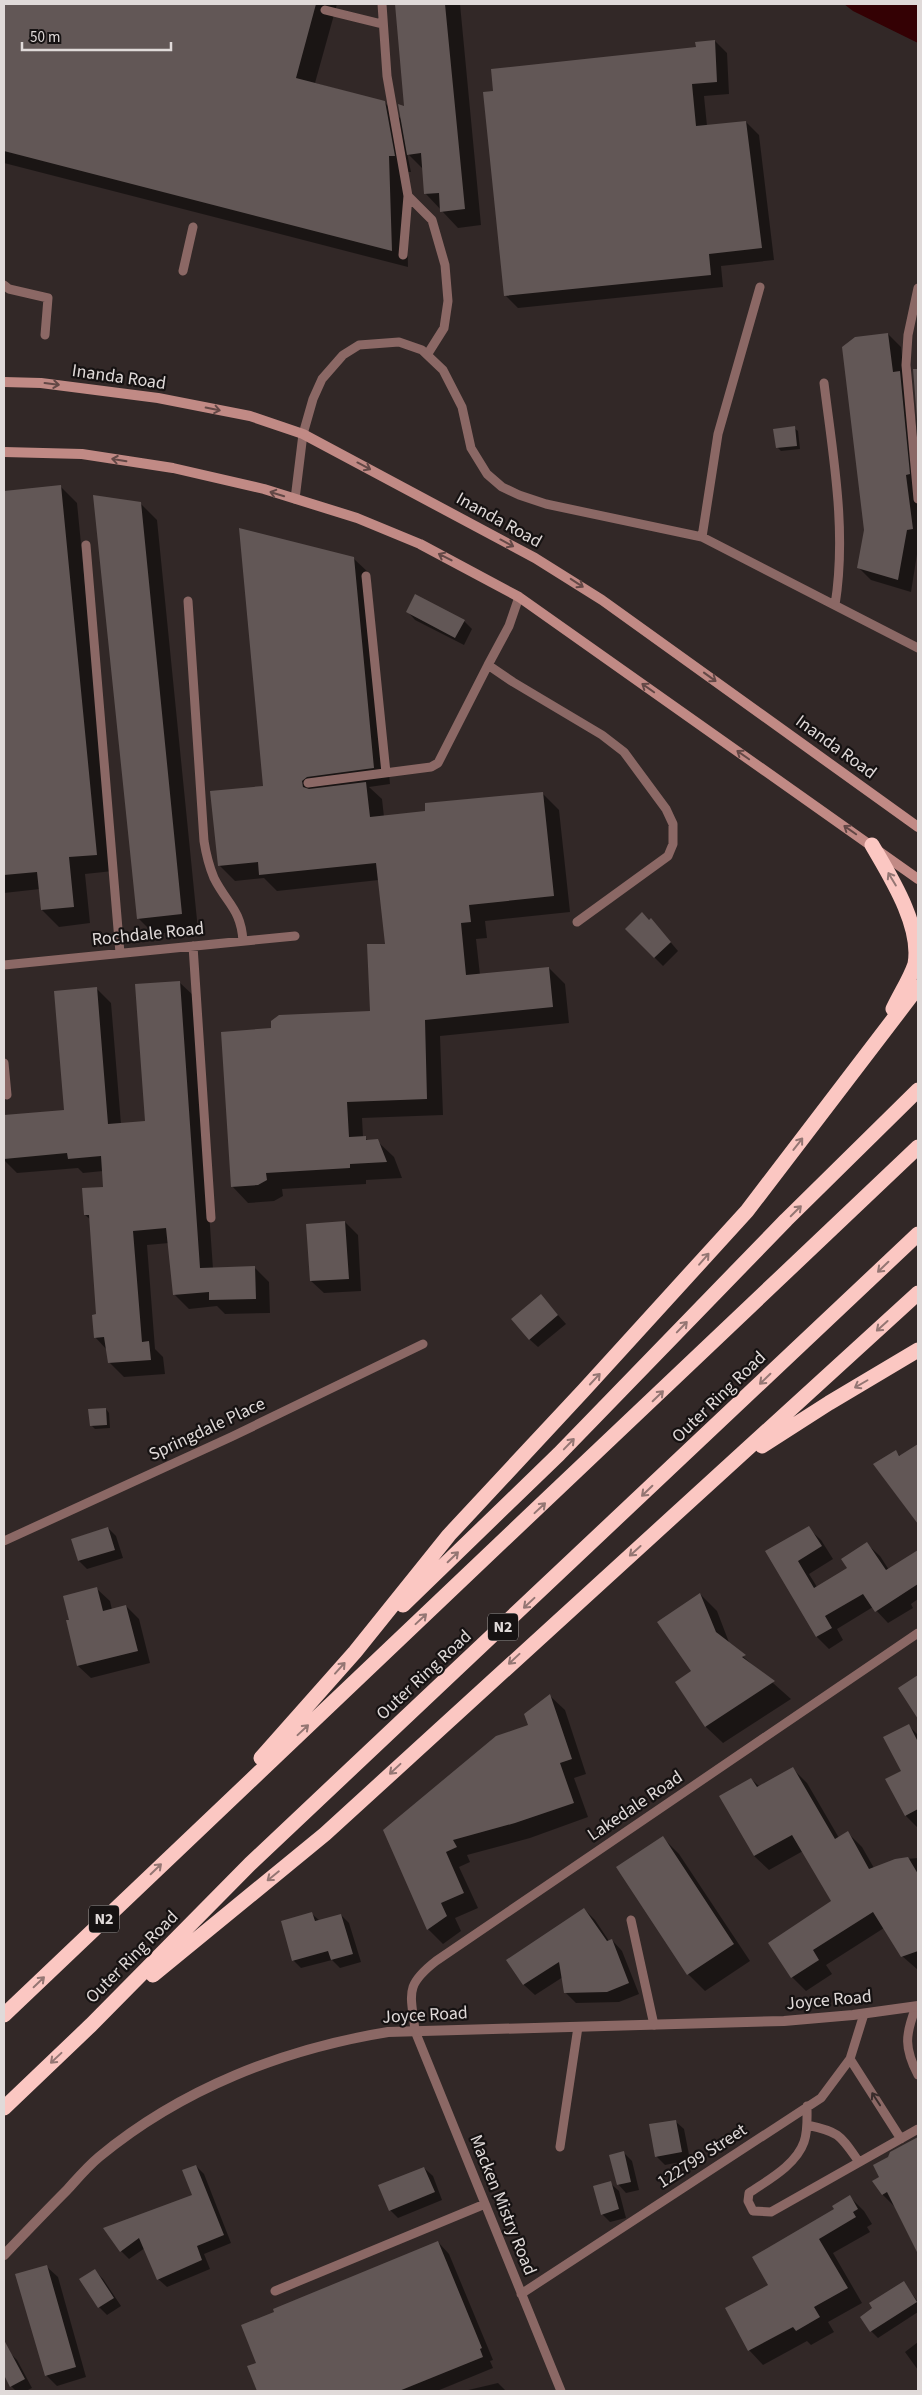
<svg xmlns="http://www.w3.org/2000/svg" width="922" height="2395" font-family="'Source Sans 3',sans-serif">
  <rect width="100%" height="100%" fill="#322827"/>
  <!-- water -->
  <path fill="#340104" d="M844,4H918V43L853,11Z"/>
  <!-- shadow -->
  <path fill="#0007" d="M4,4H337L315,83L384,102L402,120L406,107L396,4H460L481,225L458,228L426,194L423,169L407,153L411,172H406L408,267L4,163Z
    M715,41L727,53L729,94L704,96L707,126L746,122L759,135L774,260L721,266L723,287L518,308L506,296L697,49Z
    M888,334L901,347L904,377L912,385L918,448V548L911,592L871,580L859,568L866,530Z
    M794,428L798,431L800,449L781,451L777,447Z
    M61,487L77,503L113,871L85,874L90,923L59,927L42,910L40,889L4,893V492Z
    M140,503L157,520L198,930L154,934L138,918Z
    M353,558L370,574L390,784L369,787L382,799L384,817L427,812L542,793L559,810L570,912L485,921L487,938L476,939L480,975L549,968L565,984L569,1023L440,1036L443,1115L362,1118L363,1137L369,1141H377L394,1157L402,1178L366,1180V1184L282,1189L283,1196L274,1201L248,1203L232,1186L272,1029L371,1012L386,945L379,880L277,891L264,878L235,881L219,865L265,787Z
    M407,611L464,621L472,629L464,645L415,620Z
    M651,919L678,951L663,966L626,929Z
    M179,982L194,996L213,1269L255,1268L269,1282L270,1313L225,1314L217,1306L189,1309L174,1294L169,1243L147,1245L155,1349L163,1357L165,1374L124,1377L109,1362L107,1350L95,1337L97,1315L91,1220L85,1215L105,1188L103,1171L83,1173L78,1168L17,1173L4,1160V1117L65,1111L96,988L111,1003L121,1124L146,1122Z
    M345,1222L358,1235L361,1291L324,1293L311,1281Z
    M541,1296L566,1324L538,1347L529,1339Z
    M106,1409L109,1413L110,1428L95,1429L91,1425Z
    M918,1446V1522L875,1464L896,1452L900,1456Z
    M108,1528L116,1536L123,1558L87,1569L79,1561L72,1539Z
    M808,1528L821,1540L833,1559L809,1574L817,1587L849,1569L867,1544L880,1556L889,1570L918,1552V1599L911,1604L913,1608L888,1623L873,1607L837,1629L843,1640L829,1649L817,1637L767,1552Z
    M97,1589L110,1601L112,1610L126,1606L139,1619L150,1663L91,1678L78,1666L67,1621H70Z
    M700,1594L717,1611L730,1645L791,1699L723,1743L706,1727L676,1683L692,1672Z
    M550,1696L565,1710L586,1774L574,1778L588,1817L530,1838L467,1855L470,1862L459,1867L478,1908L455,1918L461,1931L443,1944L428,1929L384,1830L529,1726Z
    M909,1726L918,1735V1828L906,1816L902,1771Z
    M793,1769L807,1783L839,1838L848,1833L862,1847L874,1868L895,1860L918,1858V1970L902,1956L884,1928L826,1965L832,1974L806,1991L792,1977L832,1902L803,1851L769,1870L754,1856L751,1779L760,1787Z
    M663,1838L679,1854L750,1961L705,1991L688,1974L618,1867Z
    M584,1909L595,1920L609,1941L612,1940L622,1951L639,1994L619,2002L576,2003L565,1992L563,1977L535,1995L524,1985L508,1961Z
    M312,1914L320,1921L341,1915L349,1923L361,1962L340,1968L332,1960L301,1968L293,1960Z
    M675,2121L684,2129L690,2160L665,2165L657,2157L651,2125Z
    M918,2138V2247L897,2209L883,2195L881,2178L889,2158Z
    M624,2153L632,2161L639,2190L626,2193L618,2184Z
    M196,2166L204,2174L231,2243L204,2254L210,2269L167,2287L158,2279L145,2248L129,2259L121,2251L193,2195Z
    M424,2168L433,2176L442,2200L398,2218L390,2210Z
    M610,2183L619,2191L626,2218L610,2222L602,2214Z
    M849,2196L864,2211L872,2224L867,2227L870,2232L833,2253L862,2303L828,2322L834,2332L811,2345L807,2341L763,2365L749,2350L770,2285L835,2209Z
    M438,2242L449,2254L493,2360L490,2361L493,2368L437,2391H258L249,2367L258,2363Z
    M47,2267L58,2277L86,2377L57,2386L46,2375Z
    M95,2271L103,2279L121,2306L107,2315L99,2307Z
    M904,2283L918,2302V2312L878,2338L871,2331Z
    M918,2342V2370L905,2352Z
    M9,2352L17,2360L32,2388L26,2391H16L11,2386L4,2372V2354Z
    M498,2383L506,2391H464Z"/>
  <!-- building -->
  <path fill="#625756" d="M4,4H316L296,78L385,101L395,156H389L392,251L4,151Z
    M395,4H445L465,209L440,212L439,193L424,194L421,153L407,155L398,104L404,106Z
    M715,40L717,82L692,84L696,126L746,121L762,248L709,254L711,275L504,296L483,92L493,91L491,69L696,47L695,42Z
    M888,333L893,372L900,371L910,474L906,475L913,529L907,530L898,580L857,568L864,530L842,347L855,337Z
    M913,369H918V432Z
    M795,426L797,446L776,448L773,429Z
    M61,485L97,855L69,857L74,907L41,910L37,872L4,875V491Z
    M93,495L141,502L182,914L137,919Z
    M239,528L354,557L374,768L307,777L302,781L303,787L309,789L366,782L370,817L425,811V803L543,792L554,896L469,905L471,922L461,923L466,975L549,967L553,1007L425,1020L427,1099L347,1102L349,1137L366,1136V1140L378,1139L387,1162L350,1164V1168L266,1173L267,1180L258,1185L231,1187L221,1032L271,1028V1021L279,1015L370,1011L367,944H385L376,863L259,875L258,862L218,866L210,791L263,786Z
    M415,594L465,620L455,638L406,612Z
    M642,912L649,920L651,918L671,942L654,958L625,929Z
    M180,981L200,1268L255,1266L256,1299L209,1300V1292L173,1295L166,1228L133,1231L142,1342L149,1341L151,1360L108,1363L104,1337L94,1338L92,1315L96,1314L89,1215H84L82,1188L103,1187L101,1156L68,1159L67,1153L4,1159V1115L64,1110L54,991L97,987L108,1124L145,1121L135,984Z
    M345,1221L349,1279L310,1281L306,1224Z
    M541,1294L558,1315L529,1340L511,1319Z
    M106,1408L107,1425L90,1426L88,1409Z
    M918,1444V1524L873,1464L896,1450L899,1456Z
    M809,1526L822,1546L798,1561L814,1588L847,1568L841,1559L867,1542L886,1570L918,1550V1584L875,1612L863,1594L825,1616L832,1628L816,1637L765,1551Z
    M108,1527L115,1550L78,1561L71,1539Z
    M97,1587L103,1611L126,1605L138,1651L77,1666L66,1620H69L63,1596Z
    M700,1593L716,1632L746,1655L742,1657L775,1681L705,1727L675,1682L691,1671L657,1622Z
    M918,1675V1719L898,1688Z
    M550,1694L572,1759L560,1763L574,1803L515,1823L453,1840L457,1847L446,1852L464,1893L441,1903L447,1916L427,1930L383,1830L496,1736L528,1725L524,1714Z
    M909,1724L918,1742V1809L905,1816L885,1779L901,1771L883,1737Z
    M793,1767L835,1839L848,1831L869,1869L895,1859L908,1857L918,1874V1951L901,1957L873,1912L813,1950L819,1960L791,1978L768,1943L831,1901L792,1835L754,1856L719,1796L751,1778L757,1787Z
    M663,1836L734,1944L687,1975L616,1867Z
    M584,1908L607,1941L612,1939L629,1983L607,1992L564,1993L559,1962L523,1985L506,1960Z
    M312,1912L315,1921L341,1914L353,1954L331,1960L328,1951L292,1961L281,1921Z
    M676,2120L682,2152L655,2157L649,2124Z
    M918,2137V2254L887,2192L882,2195L872,2181L879,2177L873,2165L888,2157L890,2152Z
    M624,2151L631,2182L617,2185L609,2155Z
    M196,2165L224,2235L197,2246L202,2260L157,2280L139,2238L120,2252L103,2228L192,2195L182,2170Z
    M424,2167L435,2192L389,2211L378,2185Z
    M611,2181L619,2209L601,2215L593,2186Z
    M850,2195L858,2209L853,2212L856,2217L819,2239L848,2288L814,2307L820,2317L796,2331L793,2327L748,2351L725,2308L768,2285L752,2257L834,2209L832,2206Z
    M438,2241L482,2348L480,2349L483,2357L399,2391H257L247,2366L256,2363L241,2325L274,2312L273,2309Z
    M47,2265L76,2367L45,2376L15,2274Z
    M95,2269L114,2298L98,2308L79,2279Z
    M904,2281L917,2302L870,2332L860,2317L872,2308L869,2303Z
    M4,2340L25,2379L10,2387L4,2375Z"/>
  <g fill="none" stroke-linecap="round" stroke-linejoin="round">
    <!-- service -->
    <path stroke="#8b6865" stroke-width="9" d="M382,4L387,76L408,196L403,255
      M325,10L382,24
      M408,196L432,220L445,265L448,301L444,328L427,355
      M183,271L193,227
      M4,285L9,289L48,298L45,335
      M918,288L908,335L906,365L918,499
      M824,383C833,456 847,531 835,605
      M295,499L303,434L313,399L322,379L343,355L359,345L399,342L422,350L443,370L462,407L471,448L487,474L502,487L519,495L546,504L702,537L918,648
      M702,537L718,434L760,287
      M86,545L120,953
      M366,576L386,773
      M519,597L509,626L488,665L513,682L602,735L624,752L666,809L673,824V844L668,856L577,922
      M188,601L204,841C206,854 209,866 214,878C227,904 241,909 243,941
      M308,783L431,767L438,763L488,665
      M193,946L211,1218
      M4,965L295,936
      M4,1063L7,1095
      M4,1541L231,1437L423,1344
      M631,1920L654,2025
      M916,2007C905,2035 904,2048 918,2075
      M850,2059L901,2139
      M807,2106C807,2118 808,2131 804,2142C796,2165 768,2180 749,2193L748,2201L753,2211L771,2212L918,2129
      M807,2125C840,2132 840,2135 859,2162
      M560,2147L578,2027
      M275,2291L485,2204
      M521,2294L821,2098L850,2059L864,2014
      M561,2391L415,2031C411,1993 404,1986 436,1961L918,1633"/>
    <!-- minor -->
    <path stroke="#8b6865" stroke-width="10" d="M4,2255C25,2233 46,2211 67,2190C77,2179 87,2167 99,2157C181,2089 283,2049 388,2032L784,2021L853,2015L918,2006"/>
    <!-- secondary -->
    <path stroke="#c18a85" stroke-width="10" d="M4,382L41,383L158,398L250,416L303,434L535,558L602,600L918,827
      M4,452L82,454L173,468L264,489L357,518L420,544L519,597L918,879"/>
    <!-- motorway -->
    <path stroke="#fbc7c2" stroke-width="15" d="M872,845C890,876 922,926 915,964C910,979 900,994 893,1009
      M762,1446L829,1403L918,1350
      M403,1605L559,1454L786,1220L918,1090
      M261,1758L355,1652L449,1535L584,1390L747,1211L918,987
      M153,1975L325,1834L918,1293
      M4,2015C307,1724 614,1437 918,1147
      M4,2108L91,2025L250,1864L918,1234"/>
  </g>
  <!-- one-way arrows -->
  <defs><path id="oneway-shaft" d="M-6 0H5M1.5-3L5.5 0L1.5 3" fill="none" stroke-width="1.6" stroke-linecap="round" stroke-linejoin="round" transform="scale(1.25)"/></defs>
  <g stroke="#634846">
    <use href="#oneway-shaft" transform="translate(52 384) rotate(7)"/>
    <use href="#oneway-shaft" transform="translate(213 409) rotate(11)"/>
    <use href="#oneway-shaft" transform="translate(119 460) rotate(-171)"/>
    <use href="#oneway-shaft" transform="translate(364 466) rotate(28)"/>
    <use href="#oneway-shaft" transform="translate(277 494) rotate(-163)"/>
    <use href="#oneway-shaft" transform="translate(507 543) rotate(28)"/>
    <use href="#oneway-shaft" transform="translate(445 557) rotate(-153)"/>
    <use href="#oneway-shaft" transform="translate(577 583) rotate(33)"/>
    <use href="#oneway-shaft" transform="translate(710 677) rotate(36)"/>
    <use href="#oneway-shaft" transform="translate(648 688) rotate(-145)"/>
    <use href="#oneway-shaft" transform="translate(743 755) rotate(-145)"/>
    <use href="#oneway-shaft" transform="translate(850 830) rotate(-145)"/>
  </g>
  <g stroke="#947673">
    <use href="#oneway-shaft" transform="translate(892 879) rotate(-121)"/>
    <use href="#oneway-shaft" transform="translate(798 1144) rotate(-52)"/>
    <use href="#oneway-shaft" transform="translate(796 1211) rotate(-45)"/>
    <use href="#oneway-shaft" transform="translate(704 1259) rotate(-49)"/>
    <use href="#oneway-shaft" transform="translate(883 1267) rotate(136)"/>
    <use href="#oneway-shaft" transform="translate(882 1326) rotate(138)"/>
    <use href="#oneway-shaft" transform="translate(682 1327) rotate(-46)"/>
    <use href="#oneway-shaft" transform="translate(595 1379) rotate(-47)"/>
    <use href="#oneway-shaft" transform="translate(765 1379) rotate(136)"/>
    <use href="#oneway-shaft" transform="translate(861 1384) rotate(150)"/>
    <use href="#oneway-shaft" transform="translate(658 1396) rotate(-44)"/>
    <use href="#oneway-shaft" transform="translate(569 1444) rotate(-46)"/>
    <use href="#oneway-shaft" transform="translate(647 1491) rotate(136)"/>
    <use href="#oneway-shaft" transform="translate(540 1508) rotate(-43)"/>
    <use href="#oneway-shaft" transform="translate(635 1551) rotate(138)"/>
    <use href="#oneway-shaft" transform="translate(453 1557) rotate(-44)"/>
    <use href="#oneway-shaft" transform="translate(529 1603) rotate(137)"/>
    <use href="#oneway-shaft" transform="translate(421 1619) rotate(-43)"/>
    <use href="#oneway-shaft" transform="translate(514 1659) rotate(137)"/>
    <use href="#oneway-shaft" transform="translate(340 1668) rotate(-48)"/>
    <use href="#oneway-shaft" transform="translate(303 1730) rotate(-43)"/>
    <use href="#oneway-shaft" transform="translate(395 1769) rotate(137)"/>
    <use href="#oneway-shaft" transform="translate(156 1869) rotate(-44)"/>
    <use href="#oneway-shaft" transform="translate(273 1876) rotate(141)"/>
    <use href="#oneway-shaft" transform="translate(39 1982) rotate(-44)"/>
    <use href="#oneway-shaft" transform="translate(56 2058) rotate(137)"/>
  </g>
  <use stroke="#392c2b" href="#oneway-shaft" transform="translate(876 2099) rotate(-123)"/>
  <g text-anchor="middle" dominant-baseline="central" stroke-width="4.5" stroke-linejoin="round" paint-order="stroke">
    <!-- shield labels -->
    <g fill="#161212" stroke="#a39e9d" stroke-width="1">
      <rect x="488" y="1613.5" width="30" height="27" rx="4"/>
      <rect x="89" y="1905.5" width="30" height="27" rx="4"/>
    </g>
    <g font-size="16" font-weight="bold" fill="#e0dad9">
      <text x="503" y="1627">N2</text>
      <text x="104" y="1919">N2</text>
    </g>
    <!-- street labels -->
    <g font-size="18" fill="#e0dad9" stroke="#161212">
      <text transform="translate(119 377) rotate(8)">Inanda Road</text>
      <text transform="translate(499 520) rotate(29)">Inanda Road</text>
      <text transform="translate(836 747) rotate(36)">Inanda Road</text>
      <text transform="translate(148 934) rotate(-6)">Rochdale Road</text>
      <text transform="translate(719 1397) rotate(-44)">Outer Ring Road</text>
      <text transform="translate(207 1429) rotate(-25)">Springdale Place</text>
      <text transform="translate(424 1675) rotate(-43)">Outer Ring Road</text>
      <text transform="translate(635 1806) rotate(-34)">Lakedale Road</text>
      <text transform="translate(132 1957) rotate(-45)">Outer Ring Road</text>
      <text transform="translate(829 2000) rotate(-5)">Joyce Road</text>
      <text transform="translate(425 2015) rotate(-3)">Joyce Road</text>
      <text transform="translate(702 2156) rotate(-33)">122799 Street</text>
      <text transform="translate(503 2205) rotate(68)">Macken Mistry Road</text>
    </g>
  </g>
  <!-- border -->
  <rect width="922" height="2395" fill="none" stroke="#e0dad9" stroke-width="10"/>
  <!-- scale -->
  <path d="M22 42v8h149v-8" fill="none" stroke="#e0dad9" stroke-width="2.5"/>
  <text x="30" y="42" font-size="15" fill="#e0dad9" stroke="#161212" stroke-width="4" paint-order="stroke">50 m</text>
</svg>
